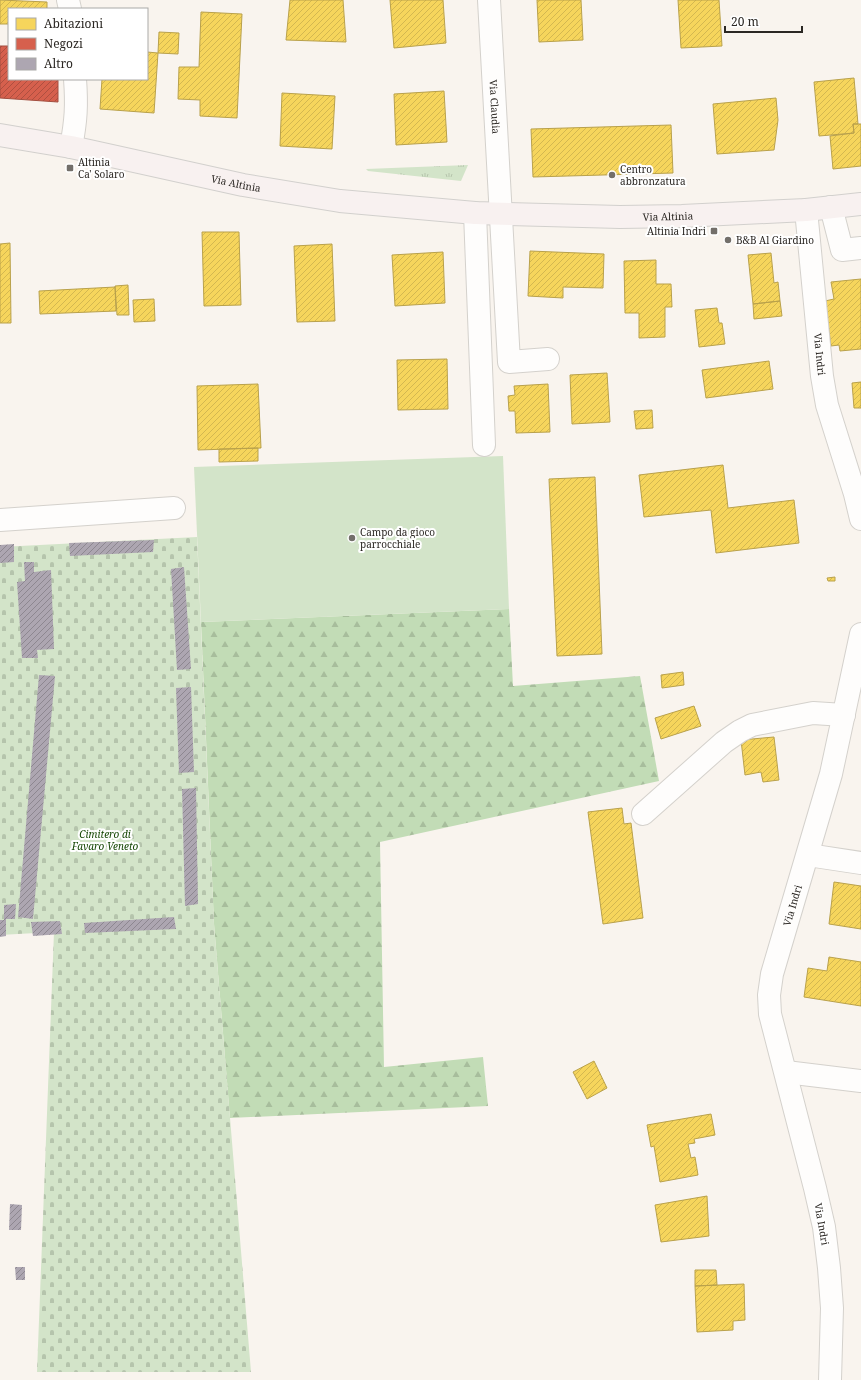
<svg xmlns="http://www.w3.org/2000/svg" width="861" height="1380" font-family="'Noto Serif',serif">
  <defs>
    <pattern id="grass-tufts" width="24" height="20" patternUnits="userSpaceOnUse"><rect width="24" height="20" fill="#d3e4c9"/><path d="M3 7l-1-3M5 7V3M7 7l1-3M15 17l-1-3M17 17v-4M19 17l1-3" fill="none" stroke="#b5c4ac"/></pattern>
    <pattern id="forest-firs" width="22" height="20" patternUnits="userSpaceOnUse"><rect width="22" height="20" fill="#c2dcb6"/><path d="M5 1l3.5 6h-7zM16 11l3.5 6h-7z" fill="#a7bd9c"/></pattern>
    <pattern id="cemetery-stones" width="16" height="16" patternUnits="userSpaceOnUse"><rect width="16" height="16" fill="#d3e4c9"/><path d="M2 7V4a2 2 0 0 1 4 0v3zM10 15v-3a2 2 0 0 1 4 0v3z" fill="#b5c4ac"/></pattern>
    <pattern id="homes-hatch" width="6" height="6" patternUnits="userSpaceOnUse"><rect width="6" height="6" fill="#f6d55c"/><path d="M-1 1l2-2M0 6l6-6M5 7l2-2" fill="none" stroke="#d3b750"/></pattern>
    <pattern id="shops-hatch" width="6" height="6" patternUnits="userSpaceOnUse"><rect width="6" height="6" fill="#d6604d"/><path d="M-1 1l2-2M0 6l6-6M5 7l2-2" fill="none" stroke="#ae4f40"/></pattern>
    <pattern id="building-hatch" width="6" height="6" patternUnits="userSpaceOnUse"><rect width="6" height="6" fill="#ada6b1"/><path d="M-1 1l2-2M0 6l6-6M5 7l2-2" fill="none" stroke="#8d8790"/></pattern>
  </defs>
  <rect width="100%" height="100%" fill="#f9f4ee"/>
  <!-- grass -->
  <path fill="url(#grass-tufts)" d="M468,165L461,181L368,171L366,169Z"/>
  <!-- forest -->
  <path fill="url(#forest-firs)" d="M509,609L513,686L640,676L659,781L380,842L384,1067L483,1057L488,1106L230,1118L214,924L201,622Z"/>
  <!-- cemetery -->
  <path fill="url(#cemetery-stones)" d="M197,537L214,924L251,1372H37L54,932L0,935V547Z"/>
  <!-- pitch -->
  <path fill="#d3e4c9" d="M503,456L509,609L201,622L194,467Z"/>
  <!-- homes -->
  <path fill="url(#homes-hatch)" stroke="#b9a14b" d="M0,0L47,2V9H9V24H0Z
    M290,0H343L346,42L286,40Z
    M390,0H443L446,43L394,48Z
    M537,0H581L583,40L539,42Z
    M678,0H719L722,46L681,48Z
    M201,12L242,14L237,118L200,116V100L178,99L179,67H199Z
    M159,32L179,33L178,54L158,53Z
    M147,52L158,53L154,113L100,109L102,79H147Z
    M854,78L858,124H853L854,133L819,136L814,82Z
    M444,91L447,142L396,145L394,94Z
    M282,93L335,96L332,149L280,146Z
    M776,98L778,120L774,150L717,154L713,104Z
    M853,124H861V166L833,169L830,136L854,133Z
    M671,125L673,173L533,177L531,129Z
    M202,232H239L241,305L204,306Z
    M10,243L11,323H0V244Z
    M332,244L335,321L297,322L294,246Z
    M530,251L604,254L603,288L563,287V298L528,296Z
    M443,252L445,303L395,306L392,255Z
    M771,253L774,283L778,282L780,301L753,304L748,255Z
    M656,260V284H671L672,307H665V337L639,338V313H625L624,261Z
    M861,279V349L840,351L839,345L831,346L825,301L834,299L831,282Z
    M128,285L129,315H117L115,286Z
    M115,287L116,311L40,314L39,291Z
    M154,299L155,321L134,322L133,300Z
    M780,301L782,316L754,319L753,304Z
    M717,308L719,323H722L725,344L699,347L695,310Z
    M447,359L448,409L398,410L397,360Z
    M769,361L773,389L706,398L702,370Z
    M607,373L610,422L572,424L570,375Z
    M861,382V408H854L852,383Z
    M258,384L261,448L198,450L197,386Z
    M548,384L550,432L516,433L515,411H509L508,396L515,395L514,386Z
    M652,410L653,428L636,429L634,411Z
    M258,448V461L219,462V449Z
    M723,465L728,508L794,500L799,543L716,553L711,510L644,517L639,475Z
    M595,477L602,654L557,656L549,479Z
    M835,577V581H828L827,578Z
    M683,672L684,685L662,688L661,675Z
    M694,706L701,726L661,739L655,718Z
    M774,737L779,780L763,782L761,772L745,775L741,740Z
    M622,808L624,824L631,823L643,918L603,924L588,812Z
    M834,882L861,886V929L829,924Z
    M829,957L861,962V1006L804,997L808,968L827,971Z
    M594,1061L607,1088L587,1099L573,1072Z
    M711,1114L715,1135L694,1139L695,1143L688,1144L691,1158L695,1157L698,1175L660,1182L654,1146L651,1147L647,1125Z
    M707,1196L709,1236L661,1242L655,1205Z
    M695,1270H716L717,1285L695,1286Z
    M744,1284L745,1320L733,1321V1330L697,1332L695,1286Z"/>
  <!-- shops -->
  <path fill="url(#shops-hatch)" stroke="#a34f40" d="M0,46H9V79H58V102L0,98Z"/>
  <!-- building -->
  <path fill="url(#building-hatch)" d="M154,540L153,552L70,556L69,543Z
    M14,544V562L0,563V545Z
    M24,562H34V572L51,570L54,649L37,650L38,658H22L17,582L25,581Z
    M184,567L191,669L177,670L171,569Z
    M39,675L55,676L33,919L18,917Z
    M191,687L194,772L179,773L176,688Z
    M196,788L198,904L185,906L182,789Z
    M16,904L15,919H6V936L0,937V920H4V905Z
    M174,917L176,929L85,933L84,923Z
    M60,921L62,934L33,936L31,922Z
    M10,1204L22,1205L21,1230H9Z
    M15,1267H25V1280H16Z"/>
  <g fill="none" stroke-linecap="round" stroke-linejoin="round">
    <defs>
      <g id="minor">
        <path d="M68,0L70,9"/>
        <path id="s1" d="M489,0L509,362L548,359"/>
        <path d="M71,147C76,121 77,105 75,79"/>
        <path d="M831,207L842,250L861,248"/>
        <path id="s2" d="M806,210L822,376L827,405L855,494L861,519"/>
        <path d="M475,213L484,445"/>
        <path d="M0,520L174,508"/>
        <path d="M643,814L724,742L740,731L752,725L813,713L844,715"/>
        <path d="M808,855L861,863"/>
        <path d="M786,1072L861,1081"/>
        <path id="s3" d="M830,1380L832,1308L829,1268L824,1227L815,1188L770,1014L769,995L772,974L831,774L861,634"/>
      </g>
      <g id="major">
        <path id="s4" d="M0,135L71,147L243,185L340,201L475,213L620,217L682,216L806,210L861,204"/>
      </g>
    </defs>
    <!-- minor casing -->
    <use href="#minor" stroke="#d4d1cc" stroke-width="24"/>
    <!-- major casing -->
    <use href="#major" stroke="#d2d0cd" stroke-width="24"/>
    <!-- minor -->
    <use href="#minor" stroke="#fefdfc" stroke-width="22"/>
    <!-- major -->
    <use href="#major" stroke="#f8f1f0" stroke-width="22"/>
  </g>
  <!-- markers -->
  <g fill="#736f6a" stroke="#fff" stroke-width="1.5">
    <rect x="66" y="164" width="8" height="8" rx="2"/>
    <circle cx="612" cy="175" r="4"/>
    <rect x="710" y="227" width="8" height="8" rx="2"/>
    <circle cx="728" cy="240" r="4"/>
    <circle cx="352" cy="538" r="4"/>
  </g>
  <g text-anchor="middle" dominant-baseline="central" stroke-width="4" stroke-linejoin="round" paint-order="stroke">
    <!-- street labels -->
    <g font-size="10" fill="#2b2723" stroke="#fff">
      <text stroke="none"><textPath href="#s1" startOffset="107">Via Claudia</textPath></text>
      <text stroke="none"><textPath href="#s4" startOffset="241">Via Altinia</textPath></text>
      <text stroke="none"><textPath href="#s4" startOffset="675">Via Altinia</textPath></text>
      <text stroke="none"><textPath href="#s2" startOffset="145">Via Indri</textPath></text>
      <text stroke="none"><textPath href="#s3" startOffset="485">Via Indri</textPath></text>
      <text transform="translate(822 1224) rotate(80)">Via Indri</text>
    </g>
    <!-- poi labels -->
    <g font-size="10" fill="#2b2723" stroke="#fff" text-anchor="start">
      <text x="78" y="162">Altinia<tspan x="78" dy="12">Ca' Solaro</tspan></text>
      <text x="620" y="169">Centro<tspan x="620" dy="12">abbronzatura</tspan></text>
      <text x="706" y="231" text-anchor="end">Altinia Indri</text>
      <text x="736" y="240">B&amp;B Al Giardino</text>
      <text x="360" y="532">Campo da gioco<tspan x="360" dy="12">parrocchiale</tspan></text>
    </g>
    <!-- park labels -->
    <g font-size="10" font-style="italic" fill="#144603" stroke="#fff">
      <text x="105" y="834">Cimitero di<tspan x="105" dy="12">Favaro Veneto</tspan></text>
    </g>
  </g>
  <!-- legend -->
  <rect x="8" y="8" width="140" height="72" fill="#ffffff" stroke="#aaa9a7"/>
  <rect x="16" y="18" width="20" height="12" fill="#f6d55c" stroke="#aaa9a7"/>
  <text x="44" y="28" font-size="12" fill="#2b2723">Abitazioni</text>
  <rect x="16" y="38" width="20" height="12" fill="#d6604d" stroke="#aaa9a7"/>
  <text x="44" y="48" font-size="12" fill="#2b2723">Negozi</text>
  <rect x="16" y="58" width="20" height="12" fill="#ada6b1" stroke="#aaa9a7"/>
  <text x="44" y="68" font-size="12" fill="#2b2723">Altro</text>
  <!-- scale -->
  <path d="M725 26v6h77v-6" fill="none" stroke="#2b2723" stroke-width="2"/>
  <text x="731" y="26" font-size="12" fill="#2b2723" stroke="#ffffff" stroke-width="3" paint-order="stroke">20 m</text>
</svg>
